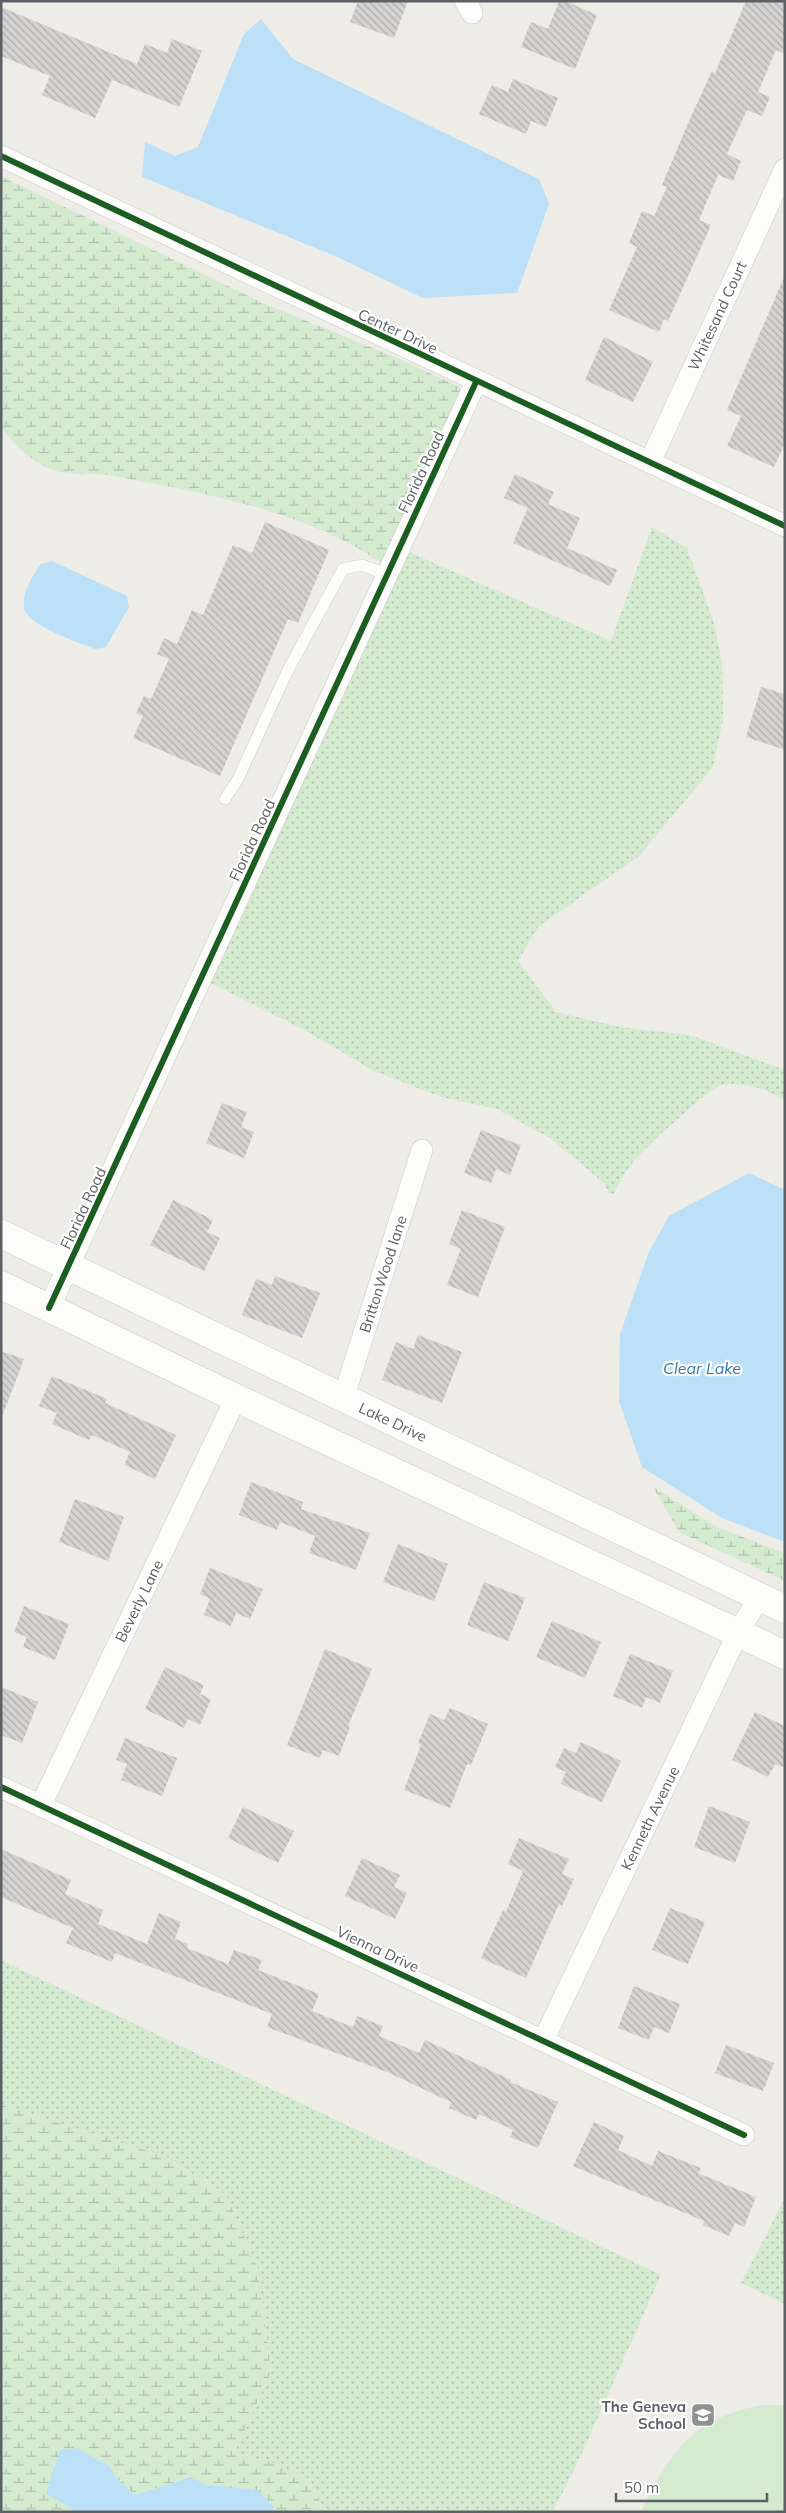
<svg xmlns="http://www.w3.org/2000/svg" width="786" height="2513" font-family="Mulish,sans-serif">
  <defs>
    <pattern id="grass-dots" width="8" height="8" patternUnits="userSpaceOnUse" patternTransform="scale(1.25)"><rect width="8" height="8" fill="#d4ebd0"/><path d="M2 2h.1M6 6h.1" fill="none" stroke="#afc2ad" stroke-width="1.8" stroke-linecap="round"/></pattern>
    <pattern id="wetland-marsh" width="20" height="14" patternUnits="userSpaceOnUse" patternTransform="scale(1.25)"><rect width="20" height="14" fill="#d4ebd0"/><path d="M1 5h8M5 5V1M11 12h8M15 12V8" fill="none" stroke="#afc2ad"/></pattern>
    <pattern id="building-back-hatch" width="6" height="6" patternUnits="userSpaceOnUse" patternTransform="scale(1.25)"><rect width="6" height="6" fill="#d5d3d1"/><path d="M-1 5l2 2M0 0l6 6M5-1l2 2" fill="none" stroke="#b0afad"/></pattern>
  </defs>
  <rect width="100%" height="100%" fill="#edece7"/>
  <!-- grass -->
  <path fill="url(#grass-dots)" d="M652,527L687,548L714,623L722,662L723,719L713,767L639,856L538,927L518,961L556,1012L620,1027L690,1035L785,1070V1100C765,1089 742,1080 719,1086C711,1088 640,1152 633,1162C625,1172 619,1183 613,1195L608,1192L604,1183L550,1138L497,1109L441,1097L374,1071L306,1031L211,983L409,552L611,641Z
    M1,1960L661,2275L582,2453L553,2512H325L309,2479L271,2462L234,2454L271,2371L258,2269L226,2195L164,2156L1,2105Z
    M785,2198V2304L741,2283Z"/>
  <!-- wetland -->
  <path fill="url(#wetland-marsh)" d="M1,176L263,303L397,358L462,388L382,563C304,510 204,493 113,476C95,472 74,477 57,471C32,464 17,446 1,428Z
    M653,1487L717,1527L785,1553V1581L679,1532Z
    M1,2105L164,2156L226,2195L258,2269L271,2371L234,2454L271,2462L309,2479L325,2512H273L274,2507L224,2488L207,2485L191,2477L135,2495L117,2479L109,2466L70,2512H1Z"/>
  <!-- garden -->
  <path fill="#d4ebd0" d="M764,2405H785V2512H641C669,2452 694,2416 764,2405Z"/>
  <!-- water -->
  <path fill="#bbe0f8" d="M261,19L293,59L539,179L549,204L517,293L423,298L335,256L142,177L145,142L175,156L198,147L244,34Z
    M52,561L127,596L129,607L106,647L95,649C79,642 26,626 24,607C22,592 33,575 41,564Z
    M749,1173L785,1190V1542L722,1518L642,1467L619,1401L620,1334L649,1252L669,1216Z
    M77,2448L109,2466L117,2479L135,2495L191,2477L207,2485L258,2490L274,2507L273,2512H70L72,2508L46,2494L60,2450Z"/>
  <!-- building -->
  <path fill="url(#building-back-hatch)" d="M358,1H408L394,38L350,22Z
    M559,1H565L597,15L575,69L521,47L531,22L548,29Z
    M746,1H785V54L776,50L758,92L770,97L762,116L747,110L727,154L741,161L733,181L718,175L699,220L711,225L668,321L664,319L659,332L609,310L637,247L629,243L642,211L654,216L667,187L662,185L689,121L712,71L715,73Z
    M1,7L137,64L145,44L167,53L172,39L202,51L179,107L112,80L95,118L42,95L50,76L1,56Z
    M513,79L558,98L546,127L531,121L526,134L479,114L492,85L508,92Z
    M785,275V443L774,467L727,446L741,416L727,410Z
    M604,337L653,362L633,402L585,380Z
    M515,474L554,492L548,504L580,518L567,548L617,570L610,586L513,543L528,508L504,498Z
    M265,522L329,550L298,623L288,619L220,776L133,738L143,716L136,713L144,696L151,699L169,659L157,654L164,638L177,644L192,610L203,615L233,545L252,553Z
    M761,687L785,694V750L746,737Z
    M222,1103L247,1112L241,1127L254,1132L244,1158L206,1143Z
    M481,1130L521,1145L510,1175L496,1169L491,1183L464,1173Z
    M173,1200L213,1220L207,1232L220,1238L204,1271L150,1245Z
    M462,1210L505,1227L478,1297L447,1285L461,1249L449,1244Z
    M275,1276L320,1293L302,1338L242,1315L256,1279L272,1285Z
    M418,1335L462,1352L442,1403L382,1380L396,1342L413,1349Z
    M1,1351L24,1359L3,1414H1Z
    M52,1376L107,1399L105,1403L176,1435L155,1479L124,1465L130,1452L92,1435L89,1440L52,1424L57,1413L39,1406Z
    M251,1482L303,1502L301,1509L370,1533L356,1570L309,1553L315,1536L280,1522L277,1530L239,1515Z
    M75,1499L124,1517L108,1561L59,1542Z
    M398,1544L448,1564L434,1601L383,1582Z
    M210,1568L263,1589L250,1619L236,1613L231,1626L204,1615L210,1599L200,1594Z
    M484,1582L525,1598L508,1641L467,1625Z
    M24,1606L69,1624L55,1660L23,1647L27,1637L14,1632Z
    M552,1621L601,1642L585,1678L536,1657Z
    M325,1649L372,1669L348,1726L350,1727L339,1756L323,1750L320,1758L287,1745Z
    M630,1654L673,1671L660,1703L646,1697L642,1708L613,1696Z
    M165,1667L204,1685L200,1694L211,1699L200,1725L188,1719L184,1728L145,1709Z
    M1,1687L38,1702L22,1743L1,1735Z
    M450,1708L488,1724L471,1765L467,1764L450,1808L404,1790L421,1745L418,1743L430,1714L444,1720Z
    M755,1712L785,1726V1768L775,1764L768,1777L732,1760Z
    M125,1738L177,1758L162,1796L121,1780L127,1764L116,1760Z
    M581,1742L621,1761L602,1802L561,1784L566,1772L555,1767L564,1748L576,1753Z
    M709,1806L750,1822L735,1863L694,1847Z
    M243,1807L294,1831L278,1863L228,1838Z
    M519,1838L569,1859L562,1874L574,1879L562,1906L559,1904L526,1978L481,1958L503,1910L506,1912L523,1871L508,1864Z
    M1,1849L71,1880L65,1894L103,1910L98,1924L147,1944L159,1913L181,1922L175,1939L188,1944L187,1948L228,1964L234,1950L262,1960L258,1970L319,1994L312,2011L353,2027L357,2016L383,2026L379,2036L419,2053L425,2040L511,2080L510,2082L558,2102L538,2148L510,2137L513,2130L479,2114L476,2120L449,2108L451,2102L387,2072L267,2027L272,2014L115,1953L112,1962L66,1943L73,1928L1,1897Z
    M362,1858L400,1875L394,1887L407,1893L395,1919L345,1896Z
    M670,1908L705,1922L688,1964L652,1950Z
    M634,1986L680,2004L669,2033L654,2027L649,2040L618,2028Z
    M726,2045L774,2063L763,2091L715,2073Z
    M594,2122L624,2136L618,2150L652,2166L658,2151L701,2168L698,2173L756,2197L744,2227L735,2223L729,2236L703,2225L704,2221L573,2166Z"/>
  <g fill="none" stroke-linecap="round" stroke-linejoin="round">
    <defs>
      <path id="lane" d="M225,799L238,779L287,672L343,569L362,565L388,575"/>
      <path id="street" d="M465,1L472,13
        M1,156L785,526
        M650,462L785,169
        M49,1308L476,382
        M343,1399L422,1150
        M1,1787L744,2135
        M41,1805L236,1398
        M543,2041L738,1633L759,1597"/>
      <path id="secondary" d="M1,1234L785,1609
        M1,1285L236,1398L785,1655"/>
    </defs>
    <!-- lane casing -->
    <use href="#lane" stroke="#c9c9c8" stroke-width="12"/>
    <!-- street casing -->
    <use href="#street" stroke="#c9c9c8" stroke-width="22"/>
    <!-- secondary casing -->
    <use href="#secondary" stroke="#c8c9c8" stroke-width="29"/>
    <!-- lane -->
    <use href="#lane" stroke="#fcfcfb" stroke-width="11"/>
    <!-- street -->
    <use href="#street" stroke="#fcfcfb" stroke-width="21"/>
    <!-- secondary -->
    <use href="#secondary" stroke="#fcfcfb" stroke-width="28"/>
    <defs>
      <path id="cycleway" d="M1,156L785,526
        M49,1308L476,382
        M1,1787L744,2135"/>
    </defs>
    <!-- cycleway casing -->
    <use href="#cycleway" stroke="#fff" stroke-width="9"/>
    <!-- cycleway -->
    <use href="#cycleway" stroke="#1b5e20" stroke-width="6"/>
  </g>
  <!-- icons -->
  <defs>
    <symbol id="school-square" viewBox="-11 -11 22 22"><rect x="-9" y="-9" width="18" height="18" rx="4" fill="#8f9293" stroke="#fff"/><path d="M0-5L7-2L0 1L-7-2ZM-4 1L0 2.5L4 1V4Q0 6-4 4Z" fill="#fff"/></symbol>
  </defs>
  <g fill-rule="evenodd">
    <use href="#school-square" x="689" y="2401" width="28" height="28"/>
  </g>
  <g text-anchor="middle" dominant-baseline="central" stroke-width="4.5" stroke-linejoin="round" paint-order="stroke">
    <!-- street labels -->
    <g font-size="15" fill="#5c6166" stroke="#fff">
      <text transform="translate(717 316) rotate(-65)">Whitesand Court</text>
      <text transform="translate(398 331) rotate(25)">Center Drive</text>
      <text transform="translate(421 472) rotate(-65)">Florida Road</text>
      <text transform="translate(252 840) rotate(-65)">Florida Road</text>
      <text transform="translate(83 1208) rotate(-65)">Florida Road</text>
      <text transform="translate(383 1274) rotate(-72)">BrittonWood lane</text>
      <text transform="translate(393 1422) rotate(25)">Lake Drive</text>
      <text transform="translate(139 1601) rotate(-64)">Beverly Lane</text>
      <text transform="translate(650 1818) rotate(-64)">Kenneth Avenue</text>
      <text transform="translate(378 1949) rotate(25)">Vienna Drive</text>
    </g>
    <!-- poi labels -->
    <g font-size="15" font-weight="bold" fill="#5c6166" stroke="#fff" text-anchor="end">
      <text x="686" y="2406">The Geneva<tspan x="686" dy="17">School</tspan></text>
    </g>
    <!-- water labels -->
    <g font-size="16" font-style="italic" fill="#3476b3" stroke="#fff">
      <text x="702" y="1368">Clear Lake</text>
    </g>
  </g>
  <!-- border -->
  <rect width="786" height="2513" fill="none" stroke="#5c6166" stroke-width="5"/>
  <!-- scale -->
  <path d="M616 2493v8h151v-8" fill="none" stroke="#5c6166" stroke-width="2.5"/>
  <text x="624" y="2493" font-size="15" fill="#5c6166" stroke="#ffffff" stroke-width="4" paint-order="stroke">50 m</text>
</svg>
